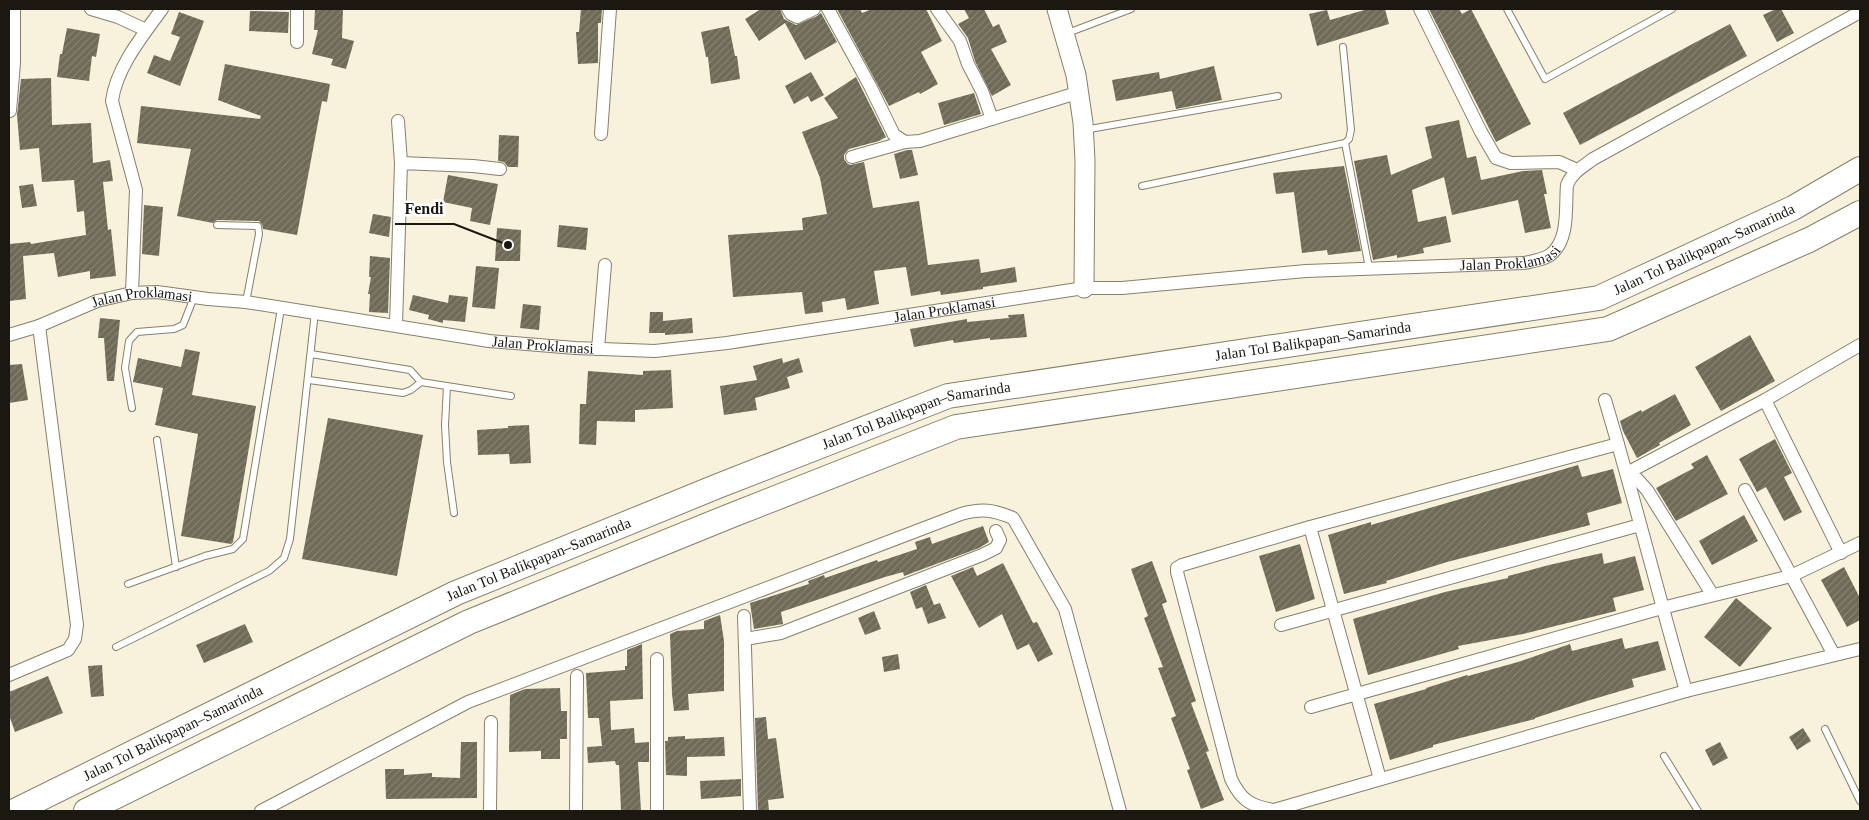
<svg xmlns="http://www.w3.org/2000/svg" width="1869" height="820" font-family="'Times New Roman',serif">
  <defs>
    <pattern id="building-hatch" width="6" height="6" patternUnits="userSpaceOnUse" patternTransform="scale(1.25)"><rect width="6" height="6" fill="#6f6a56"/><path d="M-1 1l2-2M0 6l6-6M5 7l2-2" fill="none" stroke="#868273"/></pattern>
  </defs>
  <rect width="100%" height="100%" fill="#f8f2dc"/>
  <!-- building -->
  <path fill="url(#building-hatch)" d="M315,9H343L342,38L354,41L346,69L331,65L333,59L312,54L318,30H314Z
    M581,9H602L601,23H598V63L578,64L576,32H579Z
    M761,9H780L784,19L796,25L817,16L821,13L837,42L805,60L785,23L759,41L745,19Z
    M837,9H860L862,13L872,9H926L942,41L921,52L938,84L920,94L919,92L889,106Z
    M964,9H984L993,27L999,24L1007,42L991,49L1011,85L992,96L975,61L968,38L958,24L969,18Z
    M1368,9H1385L1389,24L1317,46L1309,14L1327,10L1330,20Z
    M1429,9H1459L1462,14L1471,9L1531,124L1496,142Z
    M1776,9H1781L1794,33L1777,42L1763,15Z
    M250,11L289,12L288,33L249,31Z
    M179,12L204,21L180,86L147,73L154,55L170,61L180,37L171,34Z
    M1730,24L1747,56L1580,145L1563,113Z
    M729,26L735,56H737L740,79L711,84L708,57H706L701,32Z
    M67,28L100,34L96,57L92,56L89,81L57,77L60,54H62Z
    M225,64L330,84L327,102L322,101L297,235L263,229L262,224L259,221L217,220L213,223L177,216L191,149L137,143L141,106L260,119L261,116L218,100Z
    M1214,66L1222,100L1176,109L1172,91L1116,101L1112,80L1159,72L1160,79Z
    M811,72L824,95L811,102L808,96L794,104L785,86Z
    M856,77L886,137L879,141L849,149L844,155V159L847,163L850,165L864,162L873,208L919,201L928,265L979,259L981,273L1015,267L1017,282L983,287V289L941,295L940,291L911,296L906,267L874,271L879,304L847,310L845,298L822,302L823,312L805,314L802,292L733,297L728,235L803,230L802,218L827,214L820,178L802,132L838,118L824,98Z
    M51,78L52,125L91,123L93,163L110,160L113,181L103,182L108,230L111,229L116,276L90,279V271L58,277L54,253L23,256L26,299L9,301V244L30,242L31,244L86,235L84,211L77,212L74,180L42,182L39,148L20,150L17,115L21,79Z
    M974,93L981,114L944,125L938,103Z
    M1459,120L1467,158L1476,156L1481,180L1523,171L1542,170L1547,194H1544L1551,228L1525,233L1518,200L1452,215L1444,177L1412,190L1418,222L1446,216L1451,242L1423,248L1424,253L1397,258V255L1373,260L1354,161L1387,155L1391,175L1432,158L1425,127Z
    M499,135L519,136L518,167H508L504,162L498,161Z
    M907,150H912L918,175L900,179L894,154Z
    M1344,166L1361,251L1328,255L1327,250L1302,253L1294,192L1276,194L1273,173Z
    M448,175L498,184L490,225L470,221L472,208L443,202Z
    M33,184L37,206L22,208L19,186Z
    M144,205L163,207L159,256L142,254Z
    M373,214L391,217L389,237L369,233Z
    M559,225L588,228L586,250L557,247Z
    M497,228L521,230L520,261H495Z
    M370,256L390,258L388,313L369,312L370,294H368L371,277H369Z
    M476,266L499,268L495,309L472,307Z
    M413,295L448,303L449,295L468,297L465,322L443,320V323L428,319L429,315L409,310Z
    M523,304L541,306L539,330L520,328Z
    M650,312H663V321L692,318L693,333L665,335V333H649Z
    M1024,314L1027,337L990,340V338L954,343L953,340L914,347L910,329L967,319V322L1009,318L1008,315Z
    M100,318L120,320L114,381H107L104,338H98Z
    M1750,335L1775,381L1721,411L1695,367Z
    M185,349L200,352L192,395L256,406L233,542L231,544L181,536L198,434L155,425L163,388L133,382L138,358L181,367Z
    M782,358L783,363L799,358L803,372L787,377L790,388L755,398L757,410L724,415L720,386L757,380L753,366Z
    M22,364L28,400L9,403V365Z
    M671,370L673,408L635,410V422L597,421L596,445L579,444L580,404H586L588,371L643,375V371Z
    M1675,394L1691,425L1659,443L1660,445L1637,458L1623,431L1620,421L1641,410L1642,412Z
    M328,418L423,435L397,576L302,559Z
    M529,425L531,463L510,464L509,454L478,455L477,430L508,428V426Z
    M1775,439L1792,473L1784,477L1802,512L1784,521L1766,487L1757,492L1739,459Z
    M1707,455L1728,494L1676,521L1656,488L1694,468L1691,464Z
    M1578,465L1582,477L1613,469L1622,503L1587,513L1590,525L1447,562L1386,581L1387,583L1344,594L1328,535L1371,522V525Z
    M1744,515L1758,541L1712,565L1699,541Z
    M983,526L989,542L979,548L904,576L903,572L885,577L781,612L783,624L754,629L750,603L809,584L808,581L824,575L825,578L877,560L878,562L917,549L915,542L930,537L932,544Z
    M1300,544L1315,599L1276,612L1259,556Z
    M1602,553L1604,564L1635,556L1644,590L1613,598L1616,611L1523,634L1458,646L1459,649L1368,675L1353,619L1445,592L1508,578V576L1549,565Z
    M1152,561L1167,602L1162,604L1196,701L1191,703L1209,751L1206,752L1224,800L1201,809L1187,770L1190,769L1171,718L1176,716L1158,668L1163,667L1144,618L1148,616L1131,569Z
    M1003,563L1033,623L1037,622L1053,654L1038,662L1029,644L1017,650L1002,614L979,628L951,576L973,567L977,576Z
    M1844,567L1860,598V620L1847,627L1821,580Z
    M926,585L934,605L940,603L946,618L928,624L922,607L916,609L910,592Z
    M1736,598L1772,628L1740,667L1704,637Z
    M874,611L881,629L865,635L858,618Z
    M720,615L724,641V691L688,694L689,710L674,711L672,694L670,634L677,631L704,629V621Z
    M245,624L253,642L204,663L196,645Z
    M1622,638L1625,649L1658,641L1666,670L1632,679L1634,687L1587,701L1535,718V719L1433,745V747L1390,760L1374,704L1426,689V688L1467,675L1468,676L1518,662L1570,644L1572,651Z
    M642,644L643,699L610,701L611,730L634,728L635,743L649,742V762H638L641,811H621L619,765H616L615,761L588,763L587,747L602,746L599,718H588L586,673L625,670V666H627V650Z
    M898,654L900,669L884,672L882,657Z
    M102,665L104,696L91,697L88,666Z
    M48,676L63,713L15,732L9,715V692Z
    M560,688L561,711H567V739H560V759H541V751L509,752L510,695L525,689Z
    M766,717L768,739L776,738L784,798L768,800L769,811H758L755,718Z
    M1803,728L1811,741L1797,750L1789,737Z
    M685,736V739L724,737L725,756L687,757V776L666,775L665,741H668V737Z
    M461,742H477V798L386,799L385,769H404V775L432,773V777L460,778Z
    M1720,742L1728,758L1713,766L1705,750Z
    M741,779V796L701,799L700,781Z"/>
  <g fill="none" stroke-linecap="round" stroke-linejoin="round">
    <defs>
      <path id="lane" d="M1507,9L1545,79L1672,9
        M1065,34L1131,9
        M1084,130L1278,96
        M1345,143L1369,268
        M1142,186L1345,143L1349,139L1351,130L1343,47
        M217,225L258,226L259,234L246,302
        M311,354L410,370L421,382
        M309,380L403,393L411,390L421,382L511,396
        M447,386L445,425L447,462L454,513
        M132,408L125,368L129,341L137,332L174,329L183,325L194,297
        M157,440L176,567
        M128,584L205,556L233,549L243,539L281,308
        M116,647L269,571L284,558L290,539L315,312
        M1825,729L1860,801
        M1664,756L1698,811"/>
      <g id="street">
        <path d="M91,9L118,17L146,30"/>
        <path d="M788,9L791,14L797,17L814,9"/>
        <path d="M828,9L870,86L894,135L905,142L920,141L1080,92"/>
        <path d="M937,9L960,41L968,64L982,91L992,119"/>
        <path d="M1420,9L1481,132L1496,158L1511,163L1559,162L1577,170"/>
        <path d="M297,42V9"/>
        <path d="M10,111L14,63V9"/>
        <path d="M398,121L401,163"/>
        <path d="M601,134L610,9"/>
        <path d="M852,157L905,142"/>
        <path d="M132,293L136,190L112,101C116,68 143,35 162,9"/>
        <path d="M396,325L401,163L473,166L500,169"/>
        <path id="s1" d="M9,335L39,326L97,301L132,293L157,292L208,299L246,302L489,341L575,348L655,351L727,343L1084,288H1122L1306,271L1524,263C1533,261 1543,260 1550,255C1570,240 1565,207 1567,185C1572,172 1583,167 1593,159L1860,12"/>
        <path d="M598,349L605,265"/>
        <path d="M1605,400C1634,496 1658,594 1686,691"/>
        <path d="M1765,400L1841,553"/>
        <path d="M1618,444L1310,527L1182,565L1177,568V572L1231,779C1241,800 1250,806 1274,810L1686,691L1860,649"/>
        <path d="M1745,490L1834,655"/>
        <path d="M1310,527L1380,779"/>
        <path d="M1712,594L1647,490L1637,479L1627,473L1765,400L1860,345"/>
        <path d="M744,616L750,811"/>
        <path d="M1281,625L1640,525"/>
        <path d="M745,639L781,633L982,555L996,548L1000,540L996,531"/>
        <path d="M9,675L68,650L75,639L77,625L39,326"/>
        <path d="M1311,707L1662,608L1791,576L1860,543"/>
        <path d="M261,811L468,702L961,514C983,508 993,510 1013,518L1065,609L1120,811"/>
        <path d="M490,811L491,722"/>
        <path d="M576,811L577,676"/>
        <path d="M657,811V659"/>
      </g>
      <path id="secondary" d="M1057,9L1076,75L1083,123L1085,161L1084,288"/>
      <g id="highway">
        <path id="s2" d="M15,811L456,593L718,486L948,396L1599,298L1793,208L1860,169"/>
        <path d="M86,811L469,622L730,516L956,427L1608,329L1809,240L1860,213"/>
      </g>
    </defs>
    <!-- lane casing -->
    <use href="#lane" stroke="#85806b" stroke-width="8"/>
    <!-- street casing -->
    <use href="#street" stroke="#85806b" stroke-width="14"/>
    <!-- secondary casing -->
    <use href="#secondary" stroke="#85806b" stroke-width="21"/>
    <!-- highway casing -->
    <use href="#highway" stroke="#85806b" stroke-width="26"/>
    <!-- lane -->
    <use href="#lane" stroke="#fff" stroke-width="6"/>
    <!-- street -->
    <use href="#street" stroke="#fff" stroke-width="12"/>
    <!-- secondary -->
    <use href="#secondary" stroke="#fff" stroke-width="19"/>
    <!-- highway -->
    <use href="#highway" stroke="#fff" stroke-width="24"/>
  </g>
  <g text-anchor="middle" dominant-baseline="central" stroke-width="5" stroke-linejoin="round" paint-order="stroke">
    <!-- street labels -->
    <g font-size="15" fill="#1a1810" stroke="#fff">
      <text stroke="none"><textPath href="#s2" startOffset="1796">Jalan Tol Balikpapan–Samarinda</textPath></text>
      <text stroke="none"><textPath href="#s1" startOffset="1519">Jalan Proklamasi</textPath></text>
      <text stroke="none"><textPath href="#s1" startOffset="140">Jalan Proklamasi</textPath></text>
      <text stroke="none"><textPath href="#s1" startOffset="950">Jalan Proklamasi</textPath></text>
      <text stroke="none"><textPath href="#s2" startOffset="1391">Jalan Tol Balikpapan–Samarinda</textPath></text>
      <text stroke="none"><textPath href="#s1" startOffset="545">Jalan Proklamasi</textPath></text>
      <text stroke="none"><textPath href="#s2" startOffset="986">Jalan Tol Balikpapan–Samarinda</textPath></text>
      <text stroke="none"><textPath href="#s2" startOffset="581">Jalan Tol Balikpapan–Samarinda</textPath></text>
      <text stroke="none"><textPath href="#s2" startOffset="176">Jalan Tol Balikpapan–Samarinda</textPath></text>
    </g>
  </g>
  <!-- callouts -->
  <path fill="none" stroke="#1a1810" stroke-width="2" d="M508 245L454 224H395"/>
  <circle fill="#1a1810" stroke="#fff" stroke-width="2" cx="508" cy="245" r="5"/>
  <g font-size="16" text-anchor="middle" font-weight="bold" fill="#1a1810" stroke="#fff" stroke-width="5" stroke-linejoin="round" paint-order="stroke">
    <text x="424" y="214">Fendi</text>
  </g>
  <!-- border -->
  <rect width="1869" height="820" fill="none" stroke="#1a1810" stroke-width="20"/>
</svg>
